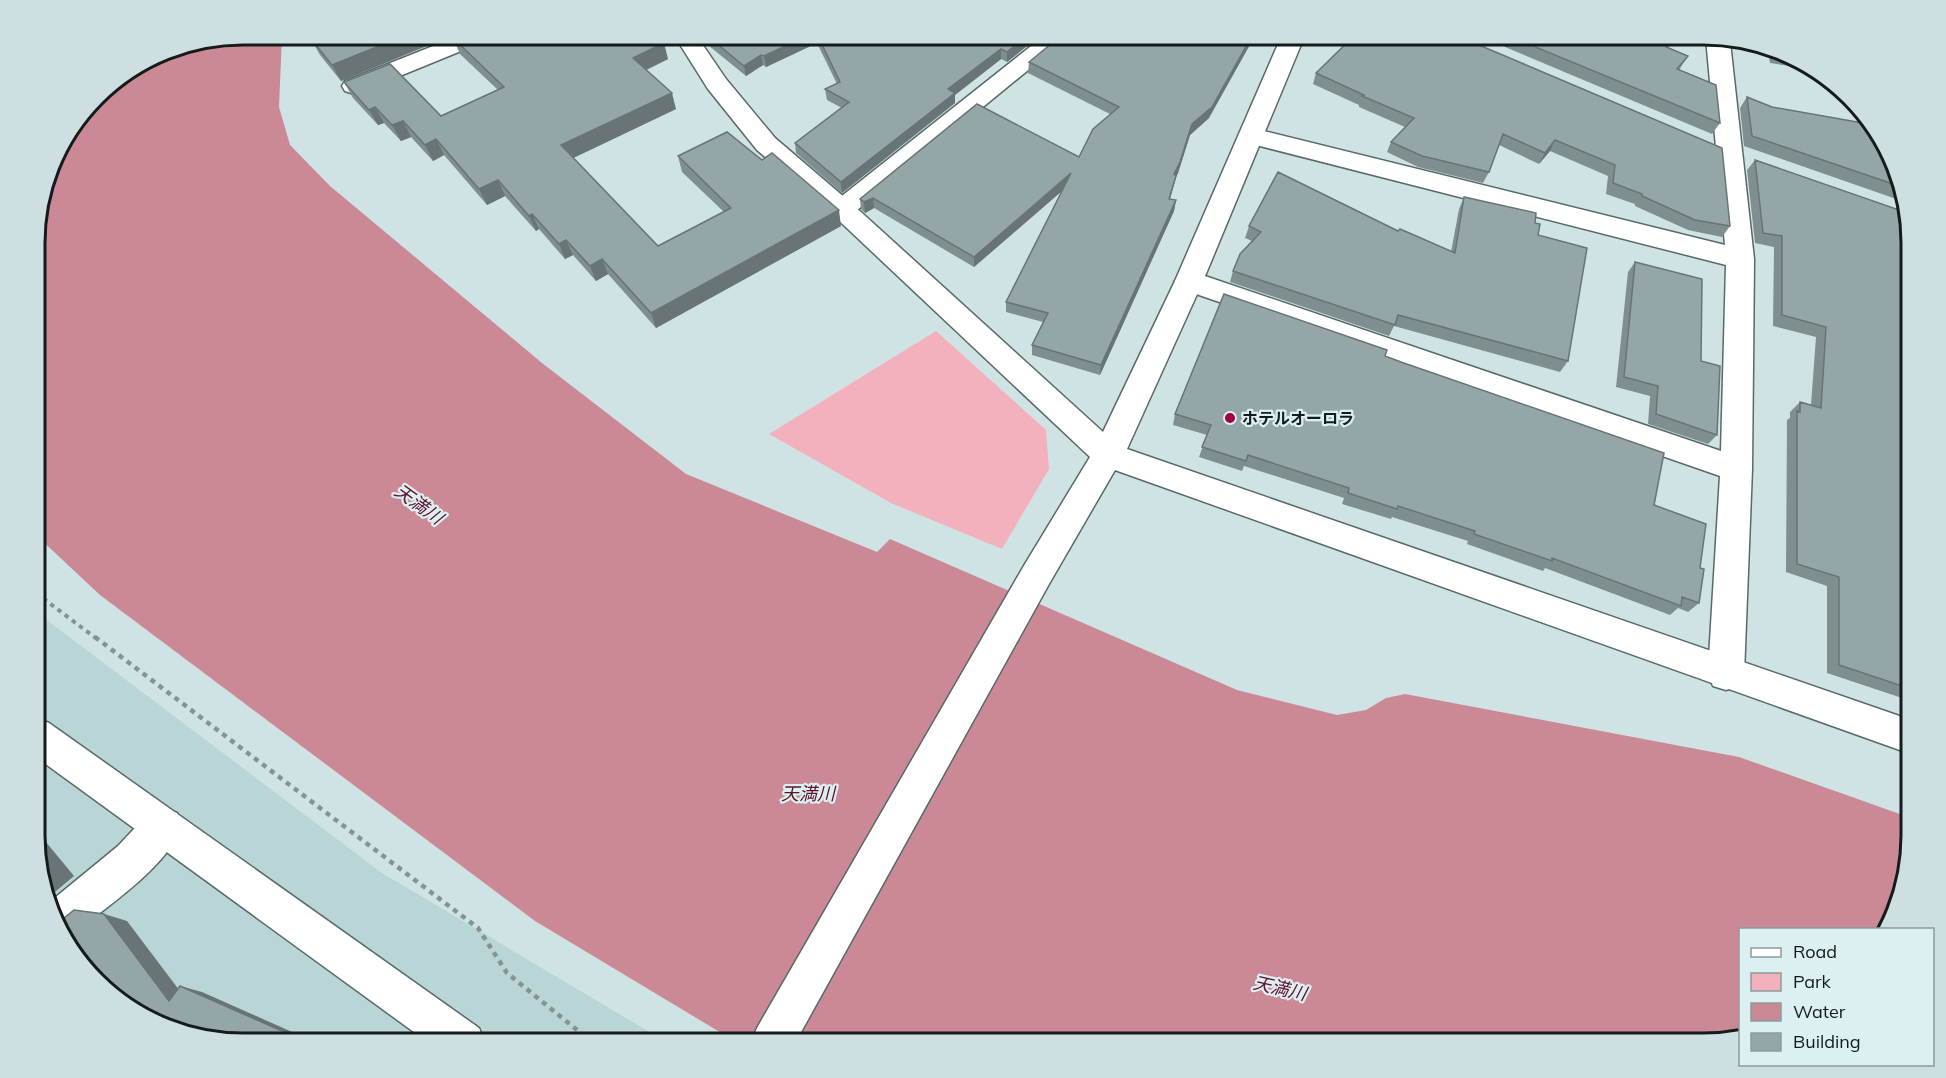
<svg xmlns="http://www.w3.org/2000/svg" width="1946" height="1078" font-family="Mulish,'Noto Sans JP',sans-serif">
  <rect width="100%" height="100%" fill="#d0e3e4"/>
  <!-- built -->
  <path fill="#bad5d6" d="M36,612L382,873L668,1043H242L139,1016L69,951L36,862Z"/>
  <!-- green -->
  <path fill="#f3b1be" d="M936,331L1046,430L1049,469L1002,549L891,503L769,434Z"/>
  <!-- water -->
  <path fill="#cb8996" d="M243,35H282L279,107L290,145L330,186L542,363L686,474L877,552L890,539L1237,690L1337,715L1366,710L1386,698L1405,694L1739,757L1911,818V849L1887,929L1740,930V1035L1717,1043H738L535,921L100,595L36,535V216L56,150L105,86L163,50Z"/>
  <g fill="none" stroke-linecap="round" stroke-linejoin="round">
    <defs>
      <path id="street" d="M461,35H492L488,40L363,91L354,94L345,91L342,86L345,81Z
        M1045,35H1071L851,215L842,218L833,215L829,209L833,203Z
        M1708,36L1730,42L1754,259L1752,469L1744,674L1739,686L1726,690L1713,686L1708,674L1720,476L1179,288L1175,281L1179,274L1189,271L1199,274L1721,451L1726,265L1252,144L1243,142L1239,136L1243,130L1252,128L1725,245L1706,38Z
        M163,808L177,813L182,827C165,869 107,906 72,935L65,938L51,901L118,846L149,813Z"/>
      <path id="secondary" d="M674,35H696L726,79L775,138L851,203L1103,432L1175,281L1282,35H1305L1203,281L1127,449L1911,720V754L1115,470L1049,584L795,1043H751L757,1028L1025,564L1090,457L833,215L757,150L708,89Z
        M36,718L49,723L479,1028L485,1043H429L36,757Z"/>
    </defs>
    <!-- street casing -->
    <use href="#street" stroke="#586969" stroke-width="3"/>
    <!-- secondary casing -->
    <use href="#secondary" stroke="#586969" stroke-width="3"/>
    <!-- path-far1 -->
    <path stroke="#849393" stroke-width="4" stroke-dasharray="4.5 4.5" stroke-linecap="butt" d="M36,593L97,639"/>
    <!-- path -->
    <path stroke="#849393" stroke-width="4.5" stroke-dasharray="5 5" stroke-linecap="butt" d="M95,637L478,928L507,973L593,1043"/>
    <!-- street -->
    <use href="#street" fill="#fff" fill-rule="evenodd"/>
    <!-- secondary -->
    <use href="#secondary" fill="#fff" fill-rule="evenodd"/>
  </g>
  <!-- wall -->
  <path fill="#7f8f90" d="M316,34H456L341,81L320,55L311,39L318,37Z
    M698,34H1042L1007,62L1001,59L955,95V103L842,193L796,153L795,143L842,108L827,100L825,89L837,84L817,43L766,67L763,65L746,76L703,41Z
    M1355,34H1453L1730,226L1722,237L1688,230L1635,206V204L1606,194L1608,176L1550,151L1539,164L1499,145L1489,172L1483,183L1418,167L1387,152L1391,142L1405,127L1359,107V105L1313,84L1316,73Z
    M1474,34H1678L1668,47L1688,56L1679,70L1720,123L1712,134Z
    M453,38L668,59L646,70L676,109L573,158L658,246L724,212L682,172L678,156L841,226L656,328L608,274L596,281L573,255L565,259L539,229L536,231L505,196L487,205L444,155L433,161L411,137L401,141L384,123L378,125L353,98L344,82L441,116L498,90L460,54Z
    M1768,52L1807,62L1815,70L1770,63Z
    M1029,62L1209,118L1190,135L1178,173L1176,177L1170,199L1176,200L1174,211L1100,375L1032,355V345L1043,322L1006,312V302L1063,190L974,267L874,208L865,213L861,209L860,199L1079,157L1110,114L1028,73Z
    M1747,97L1772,107L1877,127L1902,201L1744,146L1740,108Z
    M1755,160L1911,229V701L1827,673V586L1786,572L1787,420L1790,418V412L1800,402L1811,405L1816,337L1773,326L1774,247L1755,243L1747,170Z
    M1464,197L1535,223L1568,361L1560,372L1394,326L1389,336L1230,282L1233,271L1252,241L1245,238L1249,226L1398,231L1451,252L1459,209Z
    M1635,262L1701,361L1717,435L1708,444L1648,424L1650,396L1616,387L1628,272Z
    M1385,356L1654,505L1700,568L1699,603L1688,612L1678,608L1670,615L1545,568L1543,571L1467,544L1468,541L1392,517L1391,519L1342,504L1344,498L1244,466L1242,471L1199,457L1207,435L1173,425L1175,414Z"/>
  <!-- shaded-wall -->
  <path fill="#687475" d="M409,34H456L341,81L332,65Z
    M811,34H816L817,43L766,67L764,56Z
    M1029,34H1042L1007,62V52Z
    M1253,34H1256L1209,118L1190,135L1178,173L1176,177L1167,209L1174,174L1192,124Z
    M1676,34H1678L1675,39L1659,57L1666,47Z
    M664,43L668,59L638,74L633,58Z
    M1001,49V59L955,95V103L842,193L841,182L948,89Z
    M761,55L763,65L746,76L744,66Z
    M672,93L676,109L567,161L561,145Z
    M375,107L384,123L378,125L369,110Z
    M403,121L411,137L401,141L392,125Z
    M436,139L444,155L433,161L425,145Z
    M1555,140L1550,151L1539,164L1545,153Z
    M1071,173L1070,184L974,267V257Z
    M498,180L505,196L487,205L479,189Z
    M873,198L874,208L865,213L864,202Z
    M1176,200L1174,211L1100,375L1101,365Z
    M839,210L841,226L656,328L651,313Z
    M532,214L539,229L536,231L529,216Z
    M566,240L573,255L565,259L559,244Z
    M602,259L608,274L596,281L590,266Z
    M36,830L74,876L49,897L41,875L36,850Z
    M104,914L127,921L192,1007L169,1001Z
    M180,986L202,992L317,1043H309Z"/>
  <!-- building -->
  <path fill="#94a6a7" stroke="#687475" stroke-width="1.5" d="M320,34H409L332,65L311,39L321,35Z
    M461,34H654L664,43L633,58L672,93L561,145L658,246L731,208L678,156L727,132L762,160L772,153L839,210L651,313L602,259L590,266L566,240L559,244L532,214L529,216L498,180L479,189L436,139L425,145L403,121L392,125L375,107L369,110L344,82L390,64L441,116L504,87L453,38Z
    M705,34H811L764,56L761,55L744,66Z
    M817,34H1029L1007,52L1001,49L948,89L955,93L841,182L795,143L849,102L825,89L840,82Z
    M1063,34H1253L1212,107L1192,124L1180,162L1174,174L1176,176L1169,199L1176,200L1101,365L1032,345L1048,313L1006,302L1071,173L974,257L873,198L864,202L860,199L977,104L1079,157L1093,129L1119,107L1029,62Z
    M1356,34H1453L1722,148L1730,226L1695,220L1642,196V194L1613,183L1615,165L1555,140L1545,153L1503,134L1489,172L1422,156L1391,142L1414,118L1362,96L1364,95L1316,73Z
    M1504,34H1676L1666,47L1688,56L1677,69L1716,85L1720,123Z
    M1747,97L1772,107L1874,125L1877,127L1896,185L1752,136Z
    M1755,160L1905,212L1911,229V689L1839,665V577L1797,564V411L1800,412V402L1821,408L1826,327L1782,315V236L1763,233Z
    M1278,172L1398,231L1400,229L1455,253L1464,197L1536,213L1535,223L1540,224L1538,235L1587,248L1568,361L1398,315L1395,325L1233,271L1240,254L1261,232L1249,226Z
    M1635,262L1702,279L1701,361L1720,366L1717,435L1656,414L1658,386L1624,377Z
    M1224,294L1387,350L1385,356L1401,362L1664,453L1654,505L1706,524L1700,568L1704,569L1699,603L1682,597L1681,606L1552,558V561L1474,534L1475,531L1398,506L1397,509L1348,493L1349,488L1248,455L1246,461L1202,447L1211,425L1175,414Z
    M36,850L50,867L41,875L36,862Z
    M74,910L104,914L169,1001L180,986L309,1043H242L139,1016L69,951L59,922Z"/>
  <!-- markers -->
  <circle fill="#9f0145" stroke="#ddf0f1" stroke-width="2" cx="1230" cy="418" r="6"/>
  <g text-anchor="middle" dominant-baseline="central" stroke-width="4.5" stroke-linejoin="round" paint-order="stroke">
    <!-- poi labels -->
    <g font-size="16" font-weight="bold" fill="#141b1b" stroke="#ddf0f1" text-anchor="start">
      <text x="1242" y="418">ホテルオーロラ</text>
    </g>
    <!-- water labels -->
    <g font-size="18" font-style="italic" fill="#60102b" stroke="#ddf0f1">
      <text transform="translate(419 504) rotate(36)">天満川</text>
      <text x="808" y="793">天満川</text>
      <text transform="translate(1280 988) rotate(13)">天満川</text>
    </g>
  </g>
  <!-- crop -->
  <path d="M0 0H1946V1078H0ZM243 45H1703A198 198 0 0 1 1901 243V835A198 198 0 0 1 1703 1033H243A198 198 0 0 1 45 835V243A198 198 0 0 1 243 45Z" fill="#cddfe0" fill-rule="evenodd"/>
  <path fill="none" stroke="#141b1b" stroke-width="3" d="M243 45H1703A198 198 0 0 1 1901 243V835A198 198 0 0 1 1703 1033H243A198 198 0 0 1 45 835V243A198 198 0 0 1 243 45Z"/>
  <!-- legend -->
  <rect x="1739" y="928" width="195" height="138" fill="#ddf0f1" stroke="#8d9b9b" stroke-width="1.5"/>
  <rect x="1751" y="948" width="30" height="9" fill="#ffffff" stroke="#8d9b9b" stroke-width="1.5"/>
  <text x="1793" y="958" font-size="18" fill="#141b1b">Road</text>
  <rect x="1751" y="973" width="30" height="18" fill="#f3b1be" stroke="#8d9b9b" stroke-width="1.5"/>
  <text x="1793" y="988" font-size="18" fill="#141b1b">Park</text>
  <rect x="1751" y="1003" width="30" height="18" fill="#cb8996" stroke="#8d9b9b" stroke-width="1.5"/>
  <text x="1793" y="1018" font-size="18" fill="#141b1b">Water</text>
  <rect x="1751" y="1033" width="30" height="18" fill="#94a6a7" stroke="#8d9b9b" stroke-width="1.5"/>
  <text x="1793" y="1048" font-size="18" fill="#141b1b">Building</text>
</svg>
